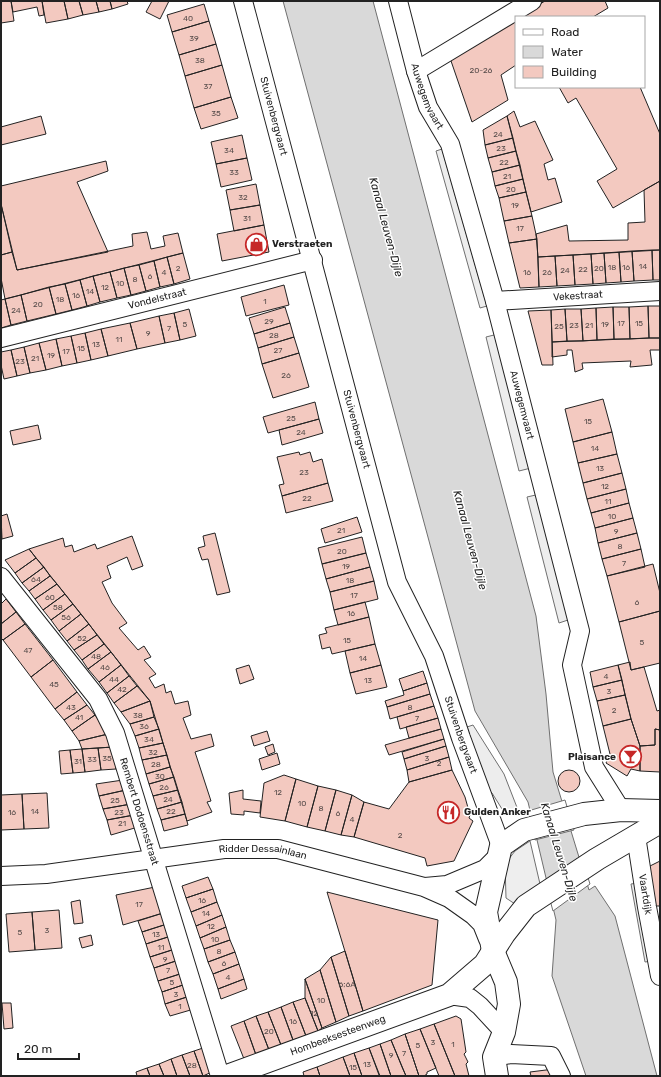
<svg xmlns="http://www.w3.org/2000/svg" width="661" height="1077" font-family="Rubik,sans-serif">
  <rect width="100%" height="100%" fill="#fff"/>
  <!-- green -->
  <path fill="#eee" stroke="#6f6f6f" d="M530,841L540,884L515,904L506,898L505,864L515,851Z"/>
  <!-- parking -->
  <path fill="#ededed" stroke="#6f6f6f" d="M442,149L487,306L480,308L436,151Z
    M498,334L531,468L519,471L486,337Z
    M540,494L571,619L559,623L527,497Z
    M473,725L504,774L518,810L516,812L507,813L502,809L492,793L487,789L467,727Z
    M638,883L652,961L645,962L631,884Z"/>
  <!-- water -->
  <path fill="#d9d9d9" stroke="#6f6f6f" d="M283,1H373L536,616L546,694L553,772L589,890L595,886L615,916L657,1076H586L552,976L556,920L528,802L475,711Z"/>
  <!-- pier -->
  <path fill="#fff" stroke="#6f6f6f" d="M565,800L574,830L535,840L528,811Z
    M581,856L590,884L553,911L545,882Z"/>
  <!-- building -->
  <path fill="#f3c9c0" stroke="#222" d="M1,1H11L14,21L1,23Z
    M11,1H42L44,15L39,16L37,7L13,12Z
    M42,1H64L68,19L46,23Z
    M64,1H79L83,15L68,19Z
    M79,1H96L99,12L83,15Z
    M96,1H110L112,9L99,12Z
    M110,1H127L128,4L112,9Z
    M152,1H169L160,19L146,12Z
    M545,1H605L608,8L593,17H518Z
    M204,4L209,21L172,32L167,15Z
    M516,18V65L501,75L508,100L472,122L450,58Z
    M209,21L216,44L179,55L172,32Z
    M216,44L222,65L185,76L179,55Z
    M222,65L231,97L194,108L185,76Z
    M559,87H640L660,134V181L613,208L597,181L617,169L576,98L568,103Z
    M231,97L238,118L201,129L194,108Z
    M514,111L520,127L535,121L553,160L544,164L548,180L555,178L562,202L531,212L507,116Z
    M41,116L46,134L1,145V127Z
    M507,116L513,138L485,145L483,130Z
    M242,135L247,158L216,164L211,142Z
    M513,138L516,151L488,158L485,145Z
    M516,151L520,165L492,172L488,158Z
    M247,158L252,180L221,187L216,164Z
    M106,161L108,171L77,182L108,252L17,270L1,204V186Z
    M520,165L523,179L495,186L492,172Z
    M523,179L526,192L499,198L495,186Z
    M660,181V250L538,257L536,234L567,225L569,241L628,240V223L645,222L644,190Z
    M256,184L260,205L230,210L226,190Z
    M526,192L532,216L504,221L499,198Z
    M1,204L12,252L1,255Z
    M260,205L264,225L234,231L230,210Z
    M532,216L537,239L509,243L504,221Z
    M264,225L269,252L222,261L217,234Z
    M147,232L151,249L165,246L163,236L178,233L183,253L5,299L1,278V255L12,252L17,270L133,246L132,234Z
    M537,239L539,287L520,288L509,243Z
    M652,250H660V280H653Z
    M652,250L653,280L634,281L632,251Z
    M632,251L634,281L621,282L619,252Z
    M619,252L621,282L606,283L604,253Z
    M183,253L190,279L174,284L167,257Z
    M604,253L606,283L593,284L591,254Z
    M591,254L593,284L575,285L573,255Z
    M573,255L575,285L557,286L555,256Z
    M555,256L557,286L539,287L538,257Z
    M167,257L174,284L160,287L154,261Z
    M154,261L160,287L146,291L139,265Z
    M139,265L146,291L131,295L124,268Z
    M124,268L131,295L117,298L110,272Z
    M110,272L117,298L100,302L93,276Z
    M93,276L100,302L87,306L80,280Z
    M80,280L87,306L72,310L65,284Z
    M65,284L72,310L56,314L49,287Z
    M284,285L289,305L246,316L241,297Z
    M49,287L56,314L27,321L21,295Z
    M21,295L27,321L11,325L5,299Z
    M5,299L11,325L1,328V300Z
    M648,306H660V338H649Z
    M648,306L649,338L630,339L629,307Z
    M285,307L290,323L254,334L249,318Z
    M613,307H629L630,339H614Z
    M613,307L614,339L597,340L596,308Z
    M596,308L597,340L583,341L581,309Z
    M189,309L196,336L180,340L174,313Z
    M565,309H581L583,341H567Z
    M565,309L567,341L552,342L551,310Z
    M551,310L553,365H542L528,311Z
    M174,313L180,340L165,343L159,316Z
    M159,316L165,343L137,349L130,323Z
    M130,323L137,349L108,356L101,329Z
    M290,323L294,337L258,348L254,334Z
    M101,329L108,356L91,360L85,333Z
    M85,333L91,360L77,363L71,336Z
    M71,336L77,363L62,366L56,339Z
    M294,337L299,353L262,364L258,348Z
    M649,338H660V350H650L652,365L630,367L631,361L582,363L583,369L575,372L572,350H567V355L552,357V342Z
    M56,339L62,366L46,370L39,343Z
    M39,343L46,370L30,373L24,347Z
    M24,347L30,373L17,376L11,350Z
    M11,350L17,376L4,379L1,365V352Z
    M299,353L309,387L273,398L262,364Z
    M603,399L612,432L573,442L565,409Z
    M315,402L319,419L268,433L263,417Z
    M319,419L323,433L282,445L279,430Z
    M38,425L41,439L13,445L10,431Z
    M612,432L617,454L578,463L573,442Z
    M299,452L300,455L310,452L313,462L322,459L328,483L282,496L279,485L284,484L277,457Z
    M617,454L622,473L583,483L578,463Z
    M622,473L626,489L587,499L583,483Z
    M328,483L333,501L286,513L282,496Z
    M626,489L629,503L591,513L587,499Z
    M629,503L633,518L595,528L591,513Z
    M7,514L13,536L2,539L1,516Z
    M357,517L362,532L325,543L321,529Z
    M633,518L637,533L598,543L595,528Z
    M215,533L230,592L217,595L208,559L202,560L198,548L205,546L203,536Z
    M637,533L641,549L602,559L598,543Z
    M132,536L143,566L132,570L127,557L107,566L111,578L102,582L112,603L127,623L119,628L138,650L144,646L151,657L144,660L156,674L149,678L155,688L164,684L166,693L171,691L175,704L188,701L191,715L183,718L191,739L211,734L214,746L195,752L211,801L207,802L212,812L187,821L150,701L29,549L63,538L65,547L72,545L74,552L95,544L97,549Z
    M362,537L366,553L322,564L318,548Z
    M29,549L36,558L15,573L5,560Z
    M641,549L645,567L607,576L602,559Z
    M366,553L370,567L326,579L322,564Z
    M36,558L44,567L22,583L15,573Z
    M653,564L660,593V611L619,622L607,576Z
    M44,567L50,576L29,591L22,583Z
    M370,567L374,581L330,592L326,579Z
    M50,576L57,584L35,599L29,591Z
    M374,581L378,599L334,610L330,592Z
    M57,584L65,594L43,610L35,599Z
    M65,594L73,604L51,620L43,610Z
    M6,599L16,612L1,624V604Z
    M365,602L369,617L338,625L334,610Z
    M73,604L81,614L59,631L51,620Z
    M660,611V663L631,670L619,622Z
    M16,612L25,624L3,640L1,638V624Z
    M81,614L89,624L67,641L59,631Z
    M369,617L375,644L332,654L330,647L322,649L319,635L327,633L325,628Z
    M25,624L53,660L31,677L3,640Z
    M89,624L97,635L74,650L67,641Z
    M97,635L104,644L82,660L74,650Z
    M104,644L111,652L88,669L82,660Z
    M375,644L381,665L350,673L345,651Z
    M111,652L121,665L99,682L88,669Z
    M53,660L77,692L55,709L31,677Z
    M630,662L631,670L644,667L657,711L660,710V730L655,729V745L640,746L631,719L618,665Z
    M121,665L129,676L107,693L99,682Z
    M249,665L254,679L240,684L236,669Z
    M381,665L387,687L356,694L350,673Z
    M618,665L622,680L593,687L590,672Z
    M423,671L427,683L403,691L399,679Z
    M129,676L137,686L114,703L107,693Z
    M622,680L625,695L597,701L593,687Z
    M427,683L430,694L387,707L385,701L404,695L403,691Z
    M137,686L150,701L121,712L114,703Z
    M77,692L87,705L64,720L55,709Z
    M430,694L434,706L390,719L387,707Z
    M625,695L631,719L603,726L597,701Z
    M150,701L154,717L130,724L121,712Z
    M87,705L95,715L72,731L64,720Z
    M434,706L438,718L400,729L397,717Z
    M95,715L108,734L79,741L72,731Z
    M154,717L159,729L135,736L130,724Z
    M438,718L441,729L409,738L406,727Z
    M631,719L640,746V771L631,769L627,776L606,763L610,754L603,726Z
    M159,729L163,743L139,748L135,736Z
    M441,729L444,739L389,755L385,745Z
    M655,729L660,730V772L640,771V746L655,745Z
    M267,731L270,741L254,746L251,736Z
    M108,734L113,747L82,749L79,741Z
    M444,739L446,746L404,759L402,752Z
    M163,743L167,755L142,760L139,748Z
    M273,744L275,752L268,755L265,747Z
    M446,746L449,757L407,770L404,759Z
    M113,747L116,769L101,770L98,748Z
    M98,748L101,770L85,772L82,749Z
    M82,749L85,772L73,773L70,750Z
    M70,750L73,773L61,774L59,751Z
    M277,753L280,764L262,770L259,759Z
    M167,755L170,767L146,774L142,760Z
    M449,757L452,770L409,782L407,770Z
    M170,767L174,777L149,784L146,774Z
    M452,770L465,797L470,815L469,818L473,821L454,861L427,866L425,858L354,837L364,802L389,809L409,782Z
    M558 781a11 11 0 1 1 22 0a11 11 0 1 1-22 0Z
    M284,775L296,779L285,821L260,817L264,783Z
    M174,777L178,790L153,796L149,784Z
    M296,779L318,786L307,827L285,821Z
    M123,780L126,790L99,796L96,784Z
    M318,786L336,790L325,831L307,827Z
    M126,790L131,804L103,809L99,796Z
    M178,790L182,802L157,809L153,796Z
    M243,790V799L261,801L260,813L244,811V815L231,814L229,793Z
    M336,790L352,795L341,835L325,831Z
    M47,793L49,828L24,829L22,794Z
    M22,794L24,829L1,830V795Z
    M352,795L364,802L354,837L341,835Z
    M182,802L185,814L161,820L157,809Z
    M131,804L134,815L107,820L103,809Z
    M185,814L188,825L164,831L161,820Z
    M134,815L138,827L111,835L107,820Z
    M660,861V906H652L646,868Z
    M208,877L213,889L186,898L182,886Z
    M155,887L163,913L123,925L116,895Z
    M213,889L217,902L191,912L186,898Z
    M327,892L438,920L432,985L363,1011Z
    M80,900L83,923L74,924L71,902Z
    M217,902L222,915L196,926L191,912Z
    M59,910L62,948L35,950L32,912Z
    M32,912L35,950L9,952L6,914Z
    M163,913L167,924L142,932L138,921Z
    M222,915L226,927L200,938L196,926Z
    M167,924L171,936L146,944L142,932Z
    M226,927L230,940L204,949L200,938Z
    M91,935L93,945L82,948L79,938Z
    M171,936L175,949L150,957L146,944Z
    M230,940L235,952L208,962L204,949Z
    M175,949L179,960L154,968L150,957Z
    M345,951L363,1011L349,1016L331,957Z
    M235,952L239,964L213,974L208,962Z
    M331,957L349,1016L336,1022L320,970Z
    M179,960L183,973L158,981L154,968Z
    M239,964L244,979L218,989L213,974Z
    M320,970L336,1022L322,1028L305,979Z
    M183,973L186,984L162,992L158,981Z
    M244,979L247,989L221,999L218,989Z
    M305,979L322,1028L318,1031L305,998Z
    M186,984L190,996L165,1004L162,992Z
    M190,996L194,1009L170,1016L165,1004Z
    M305,998L318,1031L306,1036L293,1002Z
    M293,1002L306,1036L293,1040L281,1007Z
    M2,1003H11L13,1028L4,1029Z
    M281,1007L293,1040L281,1045L268,1012Z
    M268,1012L281,1045L269,1050L256,1016Z
    M256,1016L269,1050L256,1055L244,1021Z
    M456,1016L461,1019L466,1052L464,1054L468,1062L466,1064L469,1076H455L434,1024Z
    M244,1021L256,1055L244,1059L231,1026Z
    M434,1024L455,1076H439L420,1029Z
    M420,1029L436,1068L427,1072V1074L424,1076H419L405,1034Z
    M405,1034L419,1076H406L391,1040Z
    M391,1040L402,1067L406,1076H391L380,1044Z
    M380,1044L391,1076H380L369,1048Z
    M206,1047L214,1071L203,1076L194,1051Z
    M369,1048L379,1075L380,1076H362L354,1053Z
    M194,1051L203,1076H190L182,1055Z
    M354,1053L362,1076H350L343,1057Z
    M182,1055L190,1076H177L171,1059Z
    M343,1057L350,1076H320L317,1067Z
    M171,1059L177,1076H164L159,1064Z
    M159,1064L164,1076H150L147,1068Z
    M317,1067L320,1076H304L303,1072Z
    M147,1068L150,1076H137L136,1072Z
    M554,1069L556,1076H531L530,1072Z"/>
  <g fill="none" stroke-linecap="round" stroke-linejoin="round">
    <defs>
      <g id="street">
        <path id="s1" d="M243,1L397,582L434,656L461,738L501,846"/>
        <path id="s2" d="M398,1L416,71L428,107L450,144L495,301L580,631L572,665L594,767L621,810"/>
        <path d="M416,71L532,1"/>
        <path id="s3" d="M495,301L660,291"/>
        <path id="s4" d="M1,338L313,260"/>
        <path id="s5" d="M1,577L98,699L115,733L220,1076"/>
        <path id="s6" d="M636,836L647,907L660,976"/>
        <path id="s7" d="M1,876L46,874L224,849H278L424,887L449,898L473,915L482,924L488,939"/>
        <path d="M425,887L447,885L485,869L499,855"/>
        <path d="M449,995L470,998L480,1006L504,1032"/>
        <path d="M494,1057L511,1054L551,1056L561,1076"/>
      </g>
      <g id="secondary">
        <path id="s8" d="M227,1076L449,995L485,964L504,934L526,906L597,859L660,822"/>
        <path d="M497,1076L494,1057L504,1032L509,1004L506,982L493,951L486,912L501,846L524,830L584,814L621,810L660,811"/>
      </g>
    </defs>
    <!-- street casing -->
    <use href="#street" stroke="#222" stroke-width="20"/>
    <!-- secondary casing -->
    <use href="#secondary" stroke="#222" stroke-width="24"/>
    <!-- street -->
    <use href="#street" stroke="#fff" stroke-width="18"/>
    <!-- secondary -->
    <use href="#secondary" stroke="#fff" stroke-width="22"/>
  </g>
  <!-- icons -->
  <defs>
    <symbol id="shop-ring" viewBox="-11 -11 22 22"><circle r="9.5" fill="#fff" stroke="#c62828" stroke-width="1.5"/><path d="M-5-2.5h2.3a2.7 3.5 0 0 1 5.4 0H5L5.5 6h-11ZM-1.5-2.5h3a1.5 2.3 0 0 0-3 0Z" fill="#c62828"/></symbol>
    <symbol id="bar-ring" viewBox="-11 -11 22 22"><circle r="9.5" fill="#fff" stroke="#c62828" stroke-width="1.5"/><path d="M-6-5H6L.8 .8V4.5H3.5V6h-7V4.5H-.8V.8Z" fill="#c62828"/></symbol>
    <symbol id="restaurant-ring" viewBox="-11 -11 22 22"><circle r="9.5" fill="#fff" stroke="#c62828" stroke-width="1.5"/><path d="M-5-6h1v4h1v-4h1v4h1v-4h1v5L-1.5 .5V6h-2V.5L-5-1ZM5-6V6H3V1.5H1.5Q1.5-4 5-6Z" fill="#c62828"/></symbol>
  </defs>
  <g fill-rule="evenodd">
    <use href="#shop-ring" x="244" y="232" width="25" height="25"/>
    <use href="#bar-ring" x="618" y="744" width="25" height="25"/>
    <use href="#restaurant-ring" x="436" y="800" width="25" height="25"/>
  </g>
  <g text-anchor="middle" dominant-baseline="central" stroke-width="3" stroke-linejoin="round" paint-order="stroke">
    <!-- number labels -->
    <g font-size="8" fill="#564c4a">
      <text x="188" y="18">40</text>
      <text x="194" y="38">39</text>
      <text x="200" y="60">38</text>
      <text x="481" y="70">20-26</text>
      <text x="208" y="86">37</text>
      <text x="216" y="113">35</text>
      <text x="498" y="134">24</text>
      <text x="501" y="148">23</text>
      <text x="229" y="150">34</text>
      <text x="504" y="162">22</text>
      <text x="234" y="172">33</text>
      <text x="507" y="176">21</text>
      <text x="511" y="189">20</text>
      <text x="243" y="197">32</text>
      <text x="515" y="205">19</text>
      <text x="247" y="218">31</text>
      <text x="520" y="228">17</text>
      <text x="643" y="266">14</text>
      <text x="612" y="267">18</text>
      <text x="626" y="267">16</text>
      <text x="178" y="268">2</text>
      <text x="599" y="268">20</text>
      <text x="583" y="269">22</text>
      <text x="565" y="270">24</text>
      <text x="164" y="272">4</text>
      <text x="527" y="272">16</text>
      <text x="547" y="272">26</text>
      <text x="150" y="276">6</text>
      <text x="135" y="279">8</text>
      <text x="120" y="283">10</text>
      <text x="105" y="287">12</text>
      <text x="90" y="291">14</text>
      <text x="76" y="295">16</text>
      <text x="60" y="299">18</text>
      <text x="265" y="301">1</text>
      <text x="38" y="304">20</text>
      <text x="16" y="310">24</text>
      <text x="269" y="321">29</text>
      <text x="621" y="323">17</text>
      <text x="639" y="323">15</text>
      <text x="185" y="324">5</text>
      <text x="605" y="324">19</text>
      <text x="574" y="325">23</text>
      <text x="589" y="325">21</text>
      <text x="559" y="326">25</text>
      <text x="169" y="328">7</text>
      <text x="148" y="333">9</text>
      <text x="274" y="335">28</text>
      <text x="119" y="339">11</text>
      <text x="96" y="344">13</text>
      <text x="81" y="348">15</text>
      <text x="278" y="350">27</text>
      <text x="66" y="351">17</text>
      <text x="51" y="355">19</text>
      <text x="35" y="358">21</text>
      <text x="20" y="361">23</text>
      <text x="286" y="375">26</text>
      <text x="291" y="418">25</text>
      <text x="588" y="421">15</text>
      <text x="301" y="432">24</text>
      <text x="595" y="448">14</text>
      <text x="600" y="468">13</text>
      <text x="304" y="472">23</text>
      <text x="605" y="486">12</text>
      <text x="307" y="498">22</text>
      <text x="608" y="501">11</text>
      <text x="612" y="516">10</text>
      <text x="341" y="530">21</text>
      <text x="616" y="531">9</text>
      <text x="620" y="546">8</text>
      <text x="342" y="551">20</text>
      <text x="624" y="563">7</text>
      <text x="346" y="566">19</text>
      <text x="36" y="579">64</text>
      <text x="350" y="580">18</text>
      <text x="354" y="595">17</text>
      <text x="50" y="597">60</text>
      <text x="637" y="602">6</text>
      <text x="58" y="607">58</text>
      <text x="351" y="613">16</text>
      <text x="66" y="617">56</text>
      <text x="82" y="638">52</text>
      <text x="347" y="640">15</text>
      <text x="642" y="642">5</text>
      <text x="28" y="650">47</text>
      <text x="96" y="656">48</text>
      <text x="363" y="658">14</text>
      <text x="105" y="667">46</text>
      <text x="606" y="676">4</text>
      <text x="114" y="679">44</text>
      <text x="368" y="680">13</text>
      <text x="54" y="684">45</text>
      <text x="122" y="689">42</text>
      <text x="609" y="691">3</text>
      <text x="71" y="707">43</text>
      <text x="410" y="707">8</text>
      <text x="614" y="710">2</text>
      <text x="138" y="715">38</text>
      <text x="79" y="717">41</text>
      <text x="417" y="718">7</text>
      <text x="144" y="726">36</text>
      <text x="149" y="739">34</text>
      <text x="153" y="752">32</text>
      <text x="107" y="758">35</text>
      <text x="427" y="758">3</text>
      <text x="92" y="759">33</text>
      <text x="78" y="761">31</text>
      <text x="439" y="763">2</text>
      <text x="156" y="764">28</text>
      <text x="160" y="776">30</text>
      <text x="164" y="787">26</text>
      <text x="278" y="792">12</text>
      <text x="168" y="799">24</text>
      <text x="115" y="800">25</text>
      <text x="302" y="803">10</text>
      <text x="321" y="808">8</text>
      <text x="35" y="811">14</text>
      <text x="171" y="811">22</text>
      <text x="12" y="812">16</text>
      <text x="119" y="812">23</text>
      <text x="338" y="813">6</text>
      <text x="352" y="819">4</text>
      <text x="122" y="823">21</text>
      <text x="400" y="835">2</text>
      <text x="202" y="900">16</text>
      <text x="139" y="904">17</text>
      <text x="206" y="913">14</text>
      <text x="211" y="926">12</text>
      <text x="47" y="930">3</text>
      <text x="20" y="932">5</text>
      <text x="156" y="934">13</text>
      <text x="215" y="939">10</text>
      <text x="161" y="947">11</text>
      <text x="219" y="951">8</text>
      <text x="165" y="959">9</text>
      <text x="224" y="963">6</text>
      <text x="168" y="970">7</text>
      <text x="228" y="977">4</text>
      <text x="172" y="982">5</text>
      <text x="347" y="984">6;6A</text>
      <text x="176" y="994">3</text>
      <text x="321" y="1000">10</text>
      <text x="180" y="1006">1</text>
      <text x="314" y="1013">12</text>
      <text x="293" y="1021">16</text>
      <text x="269" y="1031">20</text>
      <text x="433" y="1042">3</text>
      <text x="453" y="1044">1</text>
      <text x="418" y="1045">5</text>
      <text x="404" y="1053">7</text>
      <text x="391" y="1055">9</text>
      <text x="367" y="1064">13</text>
      <text x="192" y="1065">28</text>
      <text x="353" y="1067">15</text>
    </g>
    <!-- street labels -->
    <g font-size="10" fill="#222" stroke="#fff">
      <text stroke="none"><textPath href="#s2" startOffset="100">Auwegemvaart</textPath></text>
      <text stroke="none"><textPath href="#s1" startOffset="119">Stuivenbergvaart</textPath></text>
      <text stroke="none"><textPath href="#s3" startOffset="83">Vekestraat</textPath></text>
      <text stroke="none"><textPath href="#s4" startOffset="161">Vondelstraat</textPath></text>
      <text stroke="none"><textPath href="#s2" startOffset="424">Auwegemvaart</textPath></text>
      <text stroke="none"><textPath href="#s1" startOffset="443">Stuivenbergvaart</textPath></text>
      <text stroke="none"><textPath href="#s1" startOffset="767">Stuivenbergvaart</textPath></text>
      <text stroke="none"><textPath href="#s5" startOffset="276">Rembert Dodoensstraat</textPath></text>
      <text stroke="none"><textPath href="#s7" startOffset="264">Ridder Dessainlaan</textPath></text>
      <text stroke="none"><textPath href="#s6" startOffset="59">Vaartdijk</textPath></text>
      <text stroke="none"><textPath href="#s8" startOffset="118">Hombeeksesteenweg</textPath></text>
    </g>
    <!-- poi labels -->
    <g font-size="10" font-weight="bold" fill="#222" stroke="#fff" text-anchor="start">
      <text x="272" y="244">Verstraeten</text>
      <text x="616" y="757" text-anchor="end">Plaisance</text>
      <text x="464" y="812">Gulden Anker</text>
    </g>
    <!-- water labels -->
    <g font-size="11" font-style="italic" fill="#222" stroke="#fff">
      <text transform="translate(386 227) rotate(75)">Kanaal Leuven-Dijle</text>
      <text transform="translate(470 540) rotate(75)">Kanaal Leuven-Dijle</text>
      <text transform="translate(559 852) rotate(73)">Kanaal Leuven-Dijle</text>
    </g>
  </g>
  <!-- border -->
  <rect width="661" height="1077" fill="none" stroke="#222222" stroke-width="4"/>
  <!-- legend -->
  <rect x="515" y="16" width="130" height="72" fill="#ffffff" stroke="#a7a7a7"/>
  <rect x="523" y="29" width="20" height="6" fill="#ffffff" stroke="#a7a7a7"/>
  <text x="551" y="36" font-size="12" fill="#222222">Road</text>
  <rect x="523" y="46" width="20" height="12" fill="#d9d9d9" stroke="#a7a7a7"/>
  <text x="551" y="56" font-size="12" fill="#222222">Water</text>
  <rect x="523" y="66" width="20" height="12" fill="#f3c9c0" stroke="#a7a7a7"/>
  <text x="551" y="76" font-size="12" fill="#222222">Building</text>
  <!-- scale -->
  <path d="M18 1053v6h61v-6" fill="none" stroke="#222222" stroke-width="2"/>
  <text x="24" y="1053" font-size="12" fill="#222222" stroke="#ffffff" stroke-width="3" paint-order="stroke">20 m</text>
</svg>
